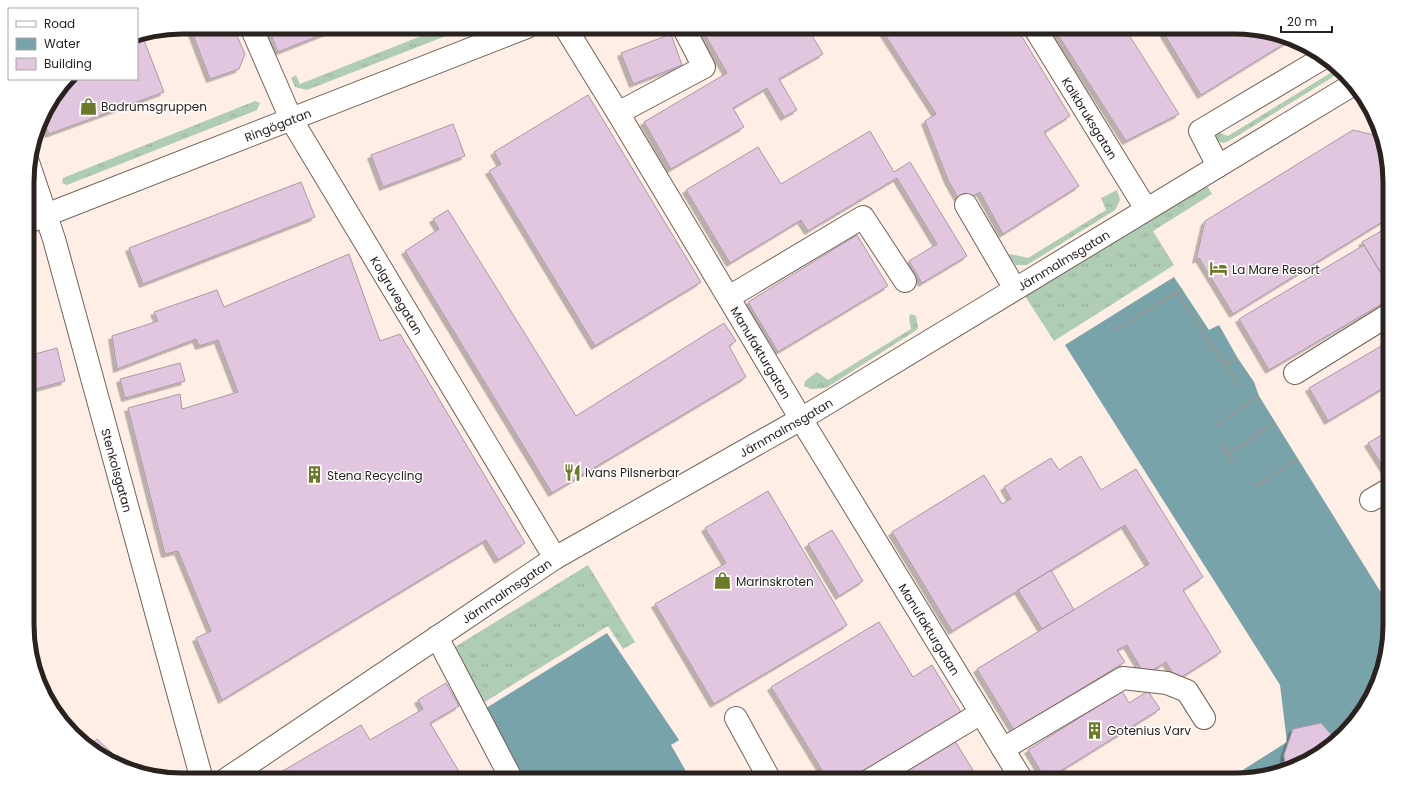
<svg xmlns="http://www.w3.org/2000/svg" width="1417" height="807" font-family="Poppins,sans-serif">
  <defs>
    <pattern id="grass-tufts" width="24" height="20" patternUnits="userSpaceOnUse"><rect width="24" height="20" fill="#afccb5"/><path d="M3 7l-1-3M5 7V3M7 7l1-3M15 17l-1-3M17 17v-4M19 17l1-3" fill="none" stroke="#97af9b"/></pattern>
    <filter id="shadow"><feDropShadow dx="-3.5" dy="3.5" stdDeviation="0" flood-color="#0004"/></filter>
  </defs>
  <rect width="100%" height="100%" fill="#feeee5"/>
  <!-- grass -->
  <path fill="url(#grass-tufts)" d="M444,27H469L307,90L295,87L291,78L296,75L300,84Z
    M1327,62L1338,72L1336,75L1229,141L1223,143L1214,140L1213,130L1228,136L1332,72Z
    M255,101L260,103L257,110L67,185L62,183L63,178Z
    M1204,181L1212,194L1153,231L1174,265L1054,341L1025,296Z
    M1117,190L1120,200L1115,210L1027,265H1016L1008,257L1010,254L1028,258L1106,210L1101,198Z
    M911,314L916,316L918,328L915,331L826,388L811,389L804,386L805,381L817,372L828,380L911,329L909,317Z
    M588,565L635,642L623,649L608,626L483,703L450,650Z"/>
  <!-- water -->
  <path fill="#78a3aa" d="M1174,277L1209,330L1219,325L1237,357L1254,382L1259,396L1390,607V635L1369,702L1335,739L1321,723L1293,729L1284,755L1286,771L1245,780H1227L1287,742L1280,685L1065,345Z
    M607,633L679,740L671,745L691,780H521L483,710Z"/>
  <!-- building -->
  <path fill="#e2c5de" stroke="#a999a7" filter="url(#shadow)" d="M190,27H233L245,54L239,69L210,79Z
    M268,27H341L278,52Z
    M703,27H807L823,54L779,79L797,110L784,117L767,88L733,108L744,127L671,169L644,122L727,73L701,28Z
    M880,27H1016L1070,116L1044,132L1079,186L1003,234L980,192L961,203L948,180L925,121L936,114Z
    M1053,27H1124L1179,114L1126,141Z
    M1160,27H1235L1275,32L1292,39L1201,95Z
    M671,34L682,65L633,84L621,53Z
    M142,35L164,92L49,134L42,117L43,113L69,79H137V36Z
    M588,95L701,282L595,346L489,171L501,164L494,152Z
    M453,124L465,156L383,187L371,155Z
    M1353,130L1383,137L1390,171V217L1233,314L1199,258L1196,260L1205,221Z
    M870,131L894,172L910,162L967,256L922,283L909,261L937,244L897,178L808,231L801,220L730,263L686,190L758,147L781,184Z
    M301,182L315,217L143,284L129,248Z
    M448,210L576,416L724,323L736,341L729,346L746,377L552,493L405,251L439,229L433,219Z
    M1390,226V288L1362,242Z
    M857,235L888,286L778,352L748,302Z
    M1364,245L1390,288V299L1269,370L1239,319Z
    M349,254L380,341L400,334L525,543L498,560L486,540L222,700L196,638L211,631L178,551L165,554L128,408L180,394L182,409L238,392L218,340L199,346L196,339L117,369L112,336L158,321L154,312L217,290L224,307Z
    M1390,341V384L1328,421L1309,388Z
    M57,348L65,381L28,391V356Z
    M180,363L185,381L125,398L120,379Z
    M28,428L35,454L28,456Z
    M1390,430V478L1368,443Z
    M1081,456L1101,490L1136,469L1203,577L1183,590L1221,652L1177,680L1166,662L1145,675L1127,645L1117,650L1125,662L1014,730L977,669L1149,564L1125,525L952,631L892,532L984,475L1002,504L1011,499L1004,487L1051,458L1059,470Z
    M28,491L35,514L28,516Z
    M768,491L847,625L714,704L655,604L726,563L705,528Z
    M832,530L863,581L839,596L808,544Z
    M1051,570L1074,610L1042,629L1018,590Z
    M879,622L913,677L932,665L964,717L860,780H828L771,687Z
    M446,683L459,706L430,723L464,780H285L281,772L361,725L370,740L423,709L418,700Z
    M1122,691L1129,703L1148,691L1160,709L1046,780L1028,750Z
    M1321,723L1335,739L1321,754L1286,771L1284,755L1293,729Z
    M97,739L113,754L107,760L90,746Z
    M955,741L979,780H891Z
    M488,773L492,780H475Z"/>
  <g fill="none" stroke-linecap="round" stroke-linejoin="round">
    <defs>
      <g id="minor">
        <path id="s1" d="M251,27L291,119L555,558"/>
        <path id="s2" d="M565,27L618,113L801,419L1022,780"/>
        <path id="s3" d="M1034,27L1146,209"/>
        <path d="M618,113L704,67L683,27"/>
        <path id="s4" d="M28,162L54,239L202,780"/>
        <path d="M1218,166L1200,131L1323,58"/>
        <path d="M966,205L1015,289"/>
        <path id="s5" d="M28,222L527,27"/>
        <path d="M729,297L863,217L905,281"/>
        <path d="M1295,373L1390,314"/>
        <path d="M1371,500L1390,489"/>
        <path d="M437,637L512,780"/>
        <path d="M736,718L770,780"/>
        <path d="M1003,749L1123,678L1167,683L1187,691L1204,718"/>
        <path id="s6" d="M225,780L555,558L801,419L1352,85"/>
        <path d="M870,780L981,713"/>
      </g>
    </defs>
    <!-- minor casing -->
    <use href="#minor" stroke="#736358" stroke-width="24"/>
    <!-- path -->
    <path stroke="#a1958e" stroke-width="2.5" stroke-dasharray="3 2" stroke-linecap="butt" d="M1176,292L1239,386
      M1117,329L1182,289
      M1224,365L1237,358
      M1217,425L1259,396
      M1221,444L1234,465
      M1227,454L1275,423
      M1256,486L1298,459"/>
    <!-- minor -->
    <use href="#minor" stroke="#fff" stroke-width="22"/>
  </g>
  <!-- icons -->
  <defs>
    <symbol id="shop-bare" viewBox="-9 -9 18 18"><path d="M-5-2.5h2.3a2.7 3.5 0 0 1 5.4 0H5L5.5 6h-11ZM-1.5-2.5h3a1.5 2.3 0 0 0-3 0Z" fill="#6b7a28" stroke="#fff" stroke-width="2.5" paint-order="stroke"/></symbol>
    <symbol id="hotel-bare" viewBox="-9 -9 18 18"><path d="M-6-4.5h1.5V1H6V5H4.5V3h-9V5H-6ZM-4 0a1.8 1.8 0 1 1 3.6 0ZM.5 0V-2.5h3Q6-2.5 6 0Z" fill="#6b7a28" stroke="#fff" stroke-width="2.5" paint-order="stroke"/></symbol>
    <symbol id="restaurant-bare" viewBox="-9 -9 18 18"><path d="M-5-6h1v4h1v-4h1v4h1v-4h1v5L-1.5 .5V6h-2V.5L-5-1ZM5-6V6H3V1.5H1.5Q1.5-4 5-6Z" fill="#6b7a28" stroke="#fff" stroke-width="2.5" paint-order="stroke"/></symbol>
    <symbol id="building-bare" viewBox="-9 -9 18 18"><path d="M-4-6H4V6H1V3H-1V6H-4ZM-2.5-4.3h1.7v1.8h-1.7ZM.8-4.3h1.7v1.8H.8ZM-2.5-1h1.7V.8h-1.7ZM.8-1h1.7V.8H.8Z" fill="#6b7a28" stroke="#fff" stroke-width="2.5" paint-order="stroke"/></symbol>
  </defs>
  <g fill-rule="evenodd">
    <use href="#shop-bare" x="76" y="94" width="25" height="25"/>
    <use href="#hotel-bare" x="1206" y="256" width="25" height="25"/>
    <use href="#restaurant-bare" x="560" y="460" width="25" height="25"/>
    <use href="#building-bare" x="302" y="462" width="25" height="25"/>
    <use href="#shop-bare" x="710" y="568" width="25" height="25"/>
    <use href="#building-bare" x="1082" y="718" width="25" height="25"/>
  </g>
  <g text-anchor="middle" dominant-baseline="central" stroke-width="3" stroke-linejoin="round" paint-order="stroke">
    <!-- poi labels -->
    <g font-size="12" fill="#29221e" stroke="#fff" text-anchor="start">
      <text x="101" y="106">Badrumsgruppen</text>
      <text x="1232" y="269">La Mare Resort</text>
      <text x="585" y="472">Ivans Pilsnerbar</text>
      <text x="327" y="475">Stena Recycling</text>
      <text x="736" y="581">Marinskroten</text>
      <text x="1107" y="730">Gotenius Varv</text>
    </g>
    <!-- street labels -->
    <g font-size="12" fill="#29221e" stroke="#fff">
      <text stroke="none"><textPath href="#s3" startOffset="107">Kalkbruksgatan</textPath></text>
      <text stroke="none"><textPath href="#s5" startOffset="268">Ringögatan</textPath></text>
      <text stroke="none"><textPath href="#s6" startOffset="987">Järnmalmsgatan</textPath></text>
      <text stroke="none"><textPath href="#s1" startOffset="306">Kolgruvegatan</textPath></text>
      <text stroke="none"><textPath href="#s2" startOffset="380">Manufakturgatan</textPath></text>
      <text stroke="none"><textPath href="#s6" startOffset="663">Järnmalmsgatan</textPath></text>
      <text stroke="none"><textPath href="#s4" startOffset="321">Stenkolsgatan</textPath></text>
      <text stroke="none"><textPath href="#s6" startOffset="339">Järnmalmsgatan</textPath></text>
      <text stroke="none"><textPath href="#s2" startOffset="704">Manufakturgatan</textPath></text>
    </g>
  </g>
  <!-- crop -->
  <path d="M0 0H1417V807H0ZM182 34H1235A148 148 0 0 1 1383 182V625A148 148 0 0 1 1235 773H182A148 148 0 0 1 34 625V182A148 148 0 0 1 182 34Z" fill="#fff" fill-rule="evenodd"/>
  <path fill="none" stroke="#29221e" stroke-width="5" d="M182 34H1235A148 148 0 0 1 1383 182V625A148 148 0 0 1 1235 773H182A148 148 0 0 1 34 625V182A148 148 0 0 1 182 34Z"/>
  <!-- legend -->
  <rect x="8" y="8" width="130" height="72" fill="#ffffff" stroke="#a9a7a5"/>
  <rect x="16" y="21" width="20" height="6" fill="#ffffff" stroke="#a9a7a5"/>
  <text x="44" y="28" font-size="12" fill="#29221e">Road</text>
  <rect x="16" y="38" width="20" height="12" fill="#78a3aa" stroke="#a9a7a5"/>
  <text x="44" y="48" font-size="12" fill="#29221e">Water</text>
  <rect x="16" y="58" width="20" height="12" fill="#e2c5de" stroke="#a9a7a5"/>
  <text x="44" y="68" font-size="12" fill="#29221e">Building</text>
  <!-- scale -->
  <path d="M1281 26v6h51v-6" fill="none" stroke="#29221e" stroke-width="2"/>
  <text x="1287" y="26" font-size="12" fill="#29221e" stroke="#ffffff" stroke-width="3" paint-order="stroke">20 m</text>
</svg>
